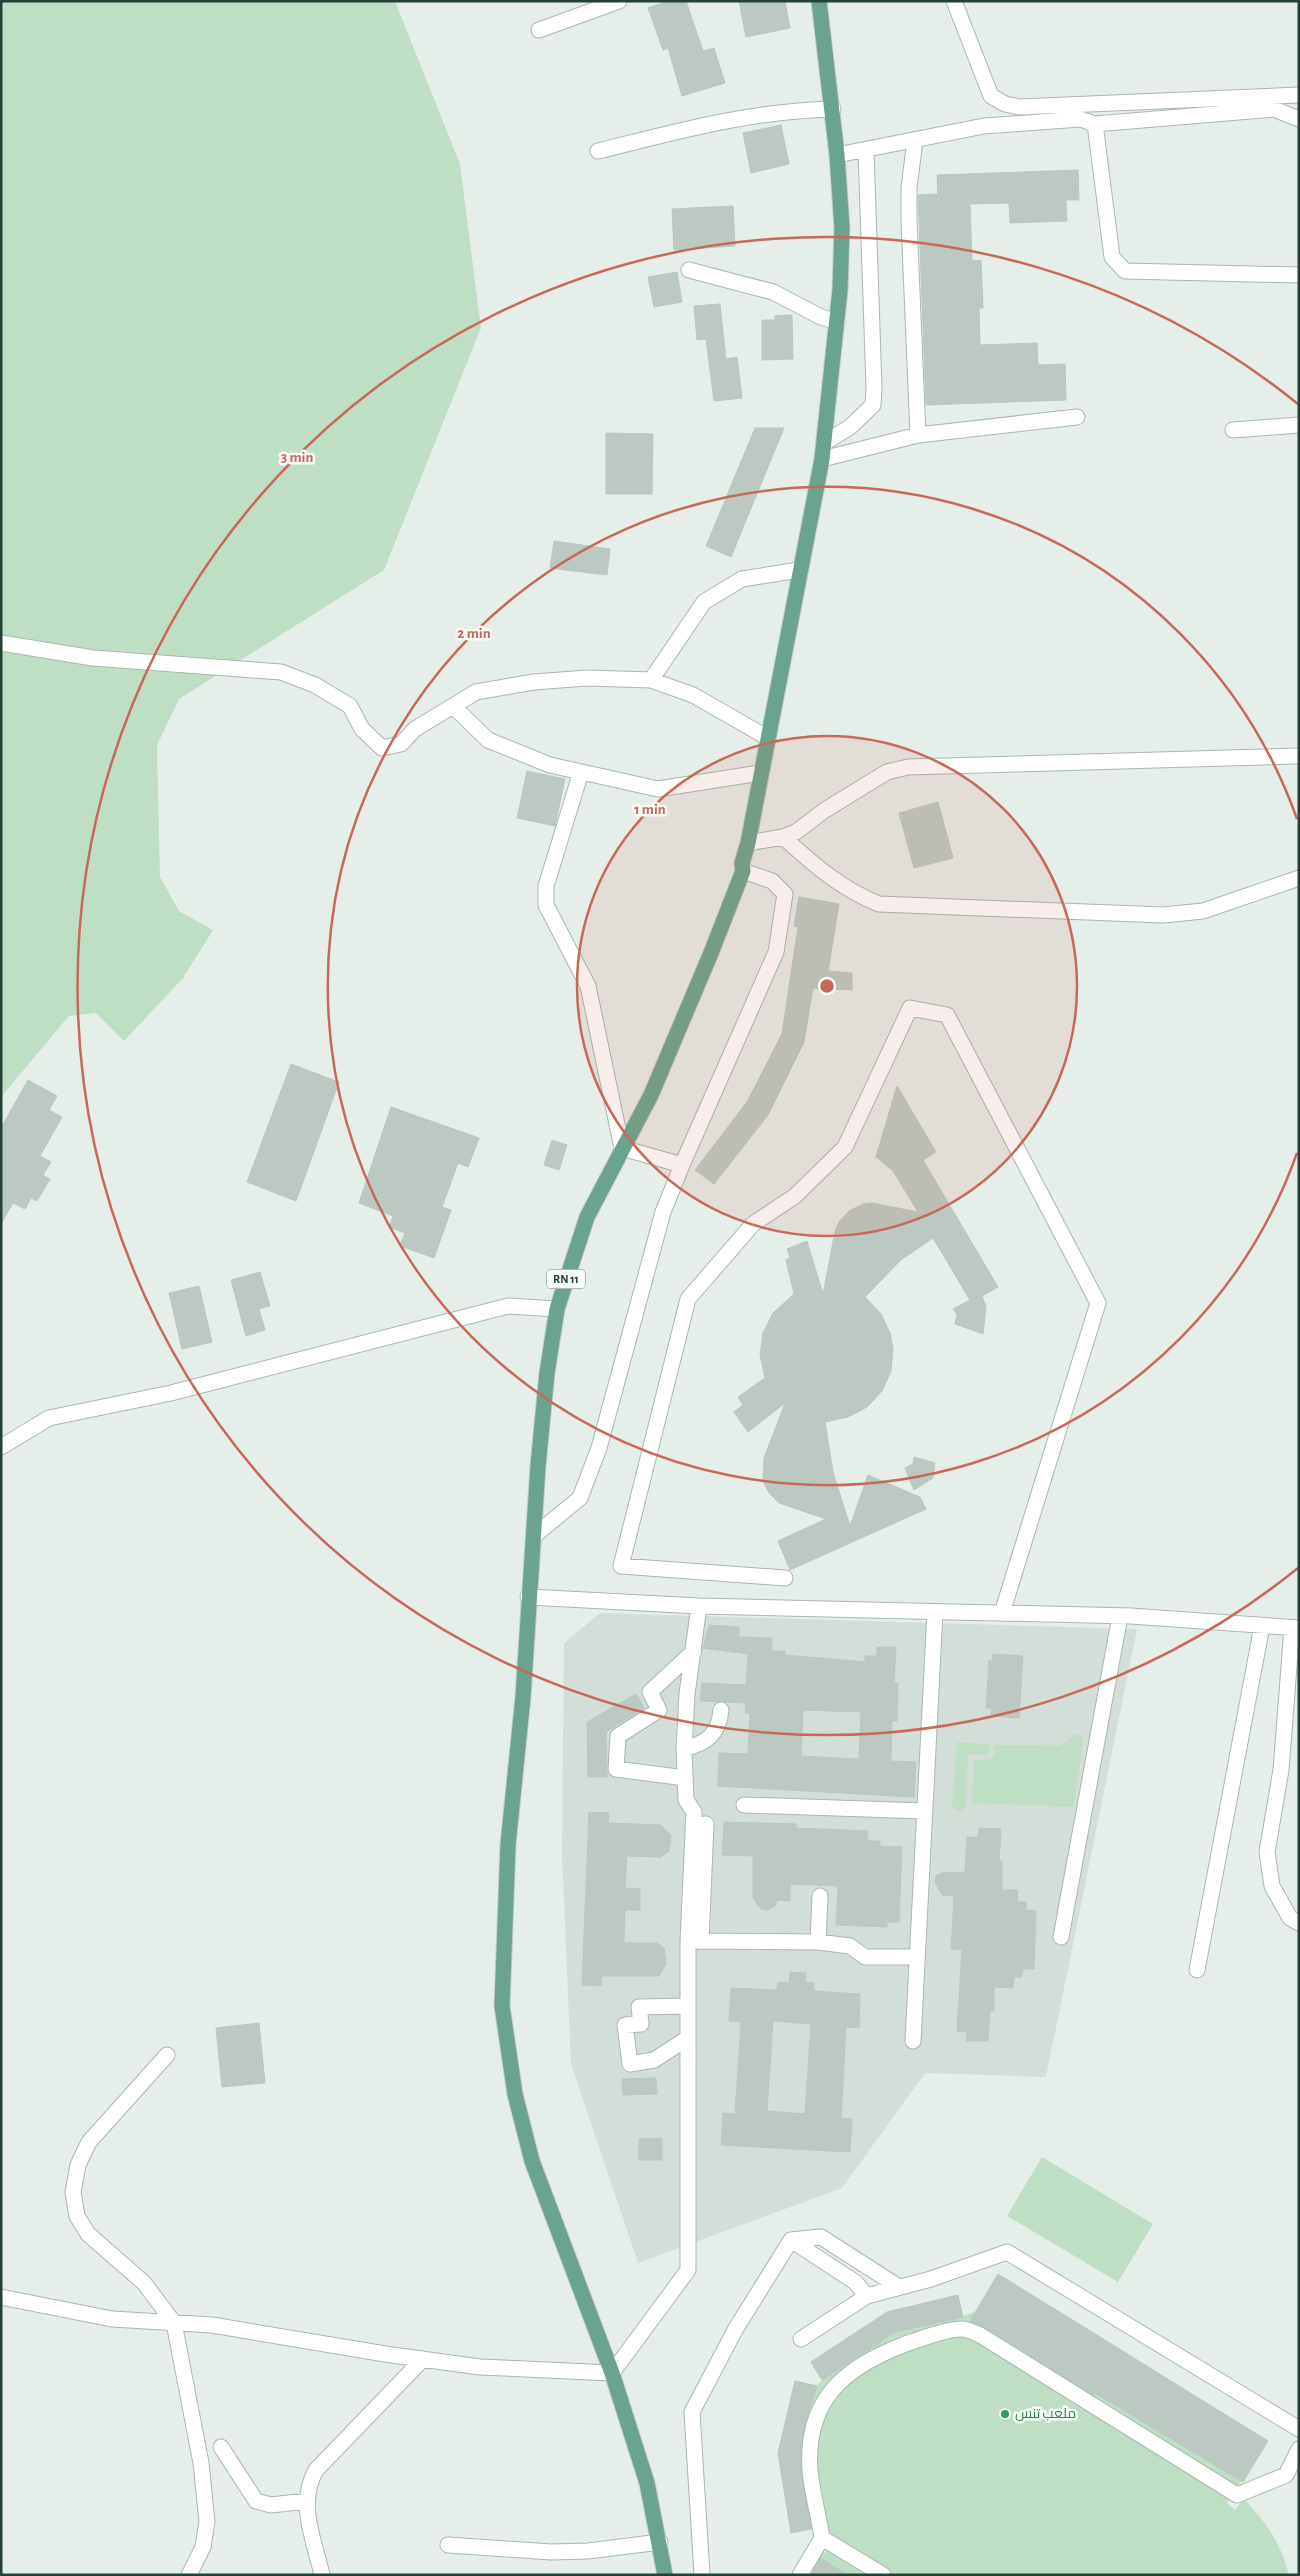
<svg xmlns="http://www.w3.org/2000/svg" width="1300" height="2576" font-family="'Alegreya Sans',Cairo,sans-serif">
  <rect width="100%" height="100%" fill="#e6eee9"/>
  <!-- built -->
  <path fill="#d4ded8" d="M600,1613L1137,1629L1046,2077L925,2073L842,2188L638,2263L571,2064L562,1855L564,1643Z"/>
  <!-- green -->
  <path fill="#bfdfc4" d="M1,1H395L460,164L481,328L384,570L179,699L157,745L160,877L179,911L213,930L183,978L124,1041L96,1013L69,1016L1,1097Z
    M1073,1734L1084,1737L1073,1807L971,1803L974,1760L992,1759L995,1754L993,1745L1059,1746L1067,1742Z
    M957,1742L988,1744L991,1750L987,1755L968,1754L966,1807L960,1811L953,1808L952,1804Z
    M1042,2157L1153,2224L1118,2282L1007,2216Z
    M998,2274L1127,2353L1114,2374L1144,2365L1268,2441L1227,2503L1235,2510L1244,2499C1266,2522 1281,2543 1289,2575H805L817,2556L840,2545L812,2529L791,2533L779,2462L800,2458L801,2454L779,2448L795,2381L817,2386L822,2380L811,2362L871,2322L883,2340L891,2333L886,2312L958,2295L963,2316L975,2312Z"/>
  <!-- building -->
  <path fill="#bbc9c2" stroke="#b8c8bf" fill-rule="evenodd" d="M668,1H686L703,51L714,48L725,83L682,96L668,48L663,50L648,8Z
    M739,1H785L790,28L746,37Z
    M781,125L789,164L751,173L743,133Z
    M1078,170L1079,200H1066L1067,221L1010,223L1009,203L970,204L972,261L981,260L983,308H979L980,345L1037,343L1038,365L1065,364L1066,400L926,405L918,195L938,194L937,175Z
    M733,206L735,246L674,250L672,209Z
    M677,272L682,302L654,307L648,277Z
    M720,304L726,359L737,357L742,398L714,401L706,339L697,340L694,306Z
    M792,315L793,359L762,360V320H775V316Z
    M755,428H784L731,557L706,546Z
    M606,433L653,434L652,494H606Z
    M554,541L610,549L607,575L550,568Z
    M527,771L565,779L555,826L517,818Z
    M938,802L953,858L914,868L899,813Z
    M799,897L839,904L828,971L852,973V990L813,988L804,1042L768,1115L714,1184L695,1170L747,1102L782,1034L798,927L794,926Z
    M291,1064L339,1082L296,1201L247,1182Z
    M28,1080L57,1096L49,1110L62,1117L40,1156L51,1162L43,1175L50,1179L37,1201L31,1198L25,1209L13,1203L1,1224V1128Z
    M897,1086L936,1152L923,1160L998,1287L982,1296L986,1307L983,1334L955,1324L957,1314L953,1309L970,1300L933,1238L901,1260L865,1297L881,1314L890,1333L893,1349L891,1371L882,1391L867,1407L848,1417L825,1422L833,1472L850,1526L868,1475L920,1497L926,1509L790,1570L778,1541L826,1519L779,1503L769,1493L763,1481L764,1458L785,1403L748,1432L734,1412L743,1405L738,1397L765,1378L760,1355L763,1333L773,1313L794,1294L786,1260L790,1258L787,1249L807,1241L823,1294L835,1231L839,1222L849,1211L863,1204L872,1203L918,1212L893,1171L876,1157Z
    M391,1107L479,1138L468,1167L458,1163L442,1207L451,1210L434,1258L400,1246L405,1233L389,1227L393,1216L359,1203Z
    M552,1140L567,1145L559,1170L544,1165Z
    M260,1272L270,1306L259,1309L265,1330L246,1336L231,1280Z
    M199,1286L212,1342L182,1349L169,1293Z
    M914,1457L935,1463L933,1478L914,1490L905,1468L913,1464Z
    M709,1625L739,1627V1637L772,1638V1651H785V1655L865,1662V1656H877V1647H896L894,1683H898L897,1721H892L891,1761L916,1762L914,1797L718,1786L719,1753L748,1754L750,1713H745L746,1703L700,1701L702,1683L746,1685L748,1654L703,1648ZM803,1710L861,1712L859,1759L801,1756Z
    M993,1654L1023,1656L1019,1718L991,1716L992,1708H986L989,1660H993Z
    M636,1694L644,1708L606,1732L607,1777H588L587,1722Z
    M589,1812L609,1813L608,1823L661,1825L671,1836L669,1851L660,1857L627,1856L625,1888L640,1889V1910H625L624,1943H657L664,1948L666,1964L659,1976H602L601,1986L582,1985Z
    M724,1822L796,1824V1828L868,1831L867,1841H880V1846L902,1847L899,1922H887V1927L836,1925L838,1886L790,1884V1901L777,1900L775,1906L768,1910L761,1909L753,1898V1856L722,1855Z
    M979,1828L1001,1829L999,1861H1002V1890H1018L1017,1902H1026V1910L1036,1911L1034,1969H1023L1021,1977H1014L1013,1988L994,1987V2011H990L988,2041H966L967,2032L957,2031L962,1950L951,1949L954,1896L942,1895L935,1882L936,1876L942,1873L965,1872L967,1837H978Z
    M790,1972L806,1973L805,1982L814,1983V1991L860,1994L859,2028L846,2027L841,2118L852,2119L850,2152L721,2145L723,2113L735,2114L741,2022L729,2021L731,1988L777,1990L778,1982L789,1983ZM773,2021L811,2024L805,2114L767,2111Z
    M259,2023L265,2083L222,2087L216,2028Z
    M656,2078L657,2094L623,2095L622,2079Z
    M662,2138V2160H639V2139Z
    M998,2274L1268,2441L1243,2482L1095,2393L1093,2395L985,2327L970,2321Z
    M958,2295L963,2317L895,2332L822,2380L811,2362L887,2312Z
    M795,2381L817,2386L805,2423L800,2458L802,2481L811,2529L791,2533L778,2453Z
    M821,2558L847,2575H811Z"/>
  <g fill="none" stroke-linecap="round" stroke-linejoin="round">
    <defs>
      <path id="minor" d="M954,1L991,96L1005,104L1019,107L1299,95
        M539,30L619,1
        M1095,124L1112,257L1125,271L1299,275
        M915,140L909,188V221L918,435
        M598,151C679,131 750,111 833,109
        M837,155L984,126L1080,119L1095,124L1274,109L1299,119
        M689,270L773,292L821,317L837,322
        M1233,430L1299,425
        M824,443L850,427L873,405L874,388L866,150
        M822,459L918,435L1077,417
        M1,643L93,658L281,672L315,685L350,706L362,729L382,748L401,744L415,729L476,692L534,682L587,678L651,680L693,695L768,738
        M651,680L704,602L742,579L799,570
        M453,706L488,740L550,765L658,789L760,773
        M581,772L546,886V905L588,986L622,1148L682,1165L776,952L785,894L772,881L743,871
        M783,837C813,864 841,889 879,904L1163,915L1203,911L1299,878
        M748,843L783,837L796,832L825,810L887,772L908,767L1299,756
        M1,1447L49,1418L171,1393L508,1306L557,1309
        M535,1535L580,1498L599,1448L663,1212L682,1165
        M785,1578L621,1566L688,1299L753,1224L795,1196L845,1147L910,1008L947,1015L1098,1303L1002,1613
        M528,1597L699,1606L1131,1616L1299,1628
        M1292,1628L1281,1770L1267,1852L1272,1886L1290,1918L1299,1923
        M684,1749C707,1743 719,1734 721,1710
        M685,1778L616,1769L618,1736L659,1710L650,1692L694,1651
        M744,1805L925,1811
        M693,1825L706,1824L701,1941
        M1061,1937L1120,1616
        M688,1941L818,1942L850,1946L865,1957H917
        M818,1942L820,1896
        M1197,1970L1262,1626
        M688,2006L639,2007L641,2024L625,2025L630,2064L654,2060L688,2038
        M913,2041L935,1612
        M167,2055L89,2142L78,2165L73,2192L77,2216L88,2234L144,2283L174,2323L201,2463L207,2522L203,2547L189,2575
        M791,2240L821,2237L899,2287
        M791,2240L855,2282L867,2296
        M1,2297L112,2319L212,2325L385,2354L480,2367L612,2373L688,2270V1941L694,1812L686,1800L684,1749L687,1694L699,1606
        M801,2339L867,2296L931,2279L1007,2252L1299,2429
        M221,2447L256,2501L271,2505L306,2501
        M448,2545L551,2552L588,2551L660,2542
        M322,2575C314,2540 297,2503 316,2470L423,2359
        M702,2575L692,2412L735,2330L791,2240
        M800,2575L822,2538
        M883,2575L822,2538C819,2516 812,2493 810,2471C805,2401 843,2368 903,2345C917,2340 948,2328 962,2329C968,2329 975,2333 980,2335L1237,2495L1286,2475L1299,2449"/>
      <path id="major" d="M665,2575L647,2483L612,2373L532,2161L515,2094L502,2006L508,1845L523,1697L538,1466L547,1373L557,1309L587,1217L651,1095L711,953L743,871L742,863L748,843L822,459L840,290L842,228L837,155L819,1"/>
    </defs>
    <!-- minor casing -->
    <use href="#minor" stroke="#a8b7af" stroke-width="17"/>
    <!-- major casing -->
    <use href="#major" stroke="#c2cac6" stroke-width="17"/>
    <!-- minor -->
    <use href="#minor" stroke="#fff" stroke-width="15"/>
    <!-- major -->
    <use href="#major" stroke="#6aa38e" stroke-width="15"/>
  </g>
  <!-- distance rings -->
  <circle cx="827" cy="986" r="250" fill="#c86858" fill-opacity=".12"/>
  <g fill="none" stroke="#c86858" stroke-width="2.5">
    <circle cx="827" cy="986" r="250"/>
    <path d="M1297 1153A499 499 0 1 1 1297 819"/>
    <path d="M1298 1568A749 749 0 1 1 1298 404"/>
  </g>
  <!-- markers -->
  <circle fill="#2e9e5b" stroke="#f6fbf8" stroke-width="2" cx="1005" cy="2414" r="5"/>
  <g text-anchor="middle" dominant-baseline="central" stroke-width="5" stroke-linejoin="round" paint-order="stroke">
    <!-- shield labels -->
    <rect fill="#f6fbf8" stroke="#637970" stroke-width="1" x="547" y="1269.5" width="38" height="19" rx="4"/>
    <g font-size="12" font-weight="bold" fill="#244135">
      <text x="566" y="1279">RN 11</text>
    </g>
    <!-- leisure labels -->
    <g font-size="14" fill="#27864d" stroke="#f6fbf8" text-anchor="start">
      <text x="1015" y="2414">ملعب تنس</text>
    </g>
  </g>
  <circle cx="827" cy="986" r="8" fill="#c86858" stroke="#f6fbf8" stroke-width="2.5"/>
  <g font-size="15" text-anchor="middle" font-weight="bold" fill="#c86858" stroke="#f6fbf8" stroke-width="5" stroke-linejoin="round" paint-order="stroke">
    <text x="297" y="462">3 min</text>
    <text x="474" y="638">2 min</text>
    <text x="650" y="814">1 min</text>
  </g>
  <!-- border -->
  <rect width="1300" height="2576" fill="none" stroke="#244135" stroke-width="5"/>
</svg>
